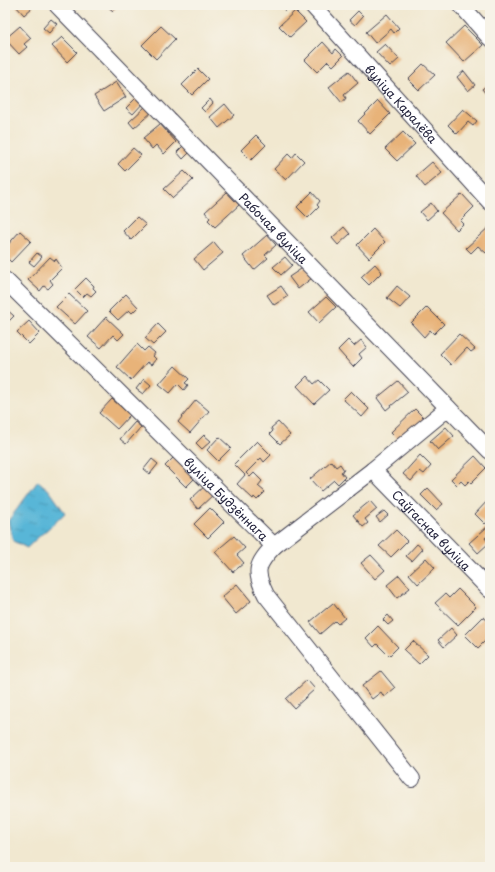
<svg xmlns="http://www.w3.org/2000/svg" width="495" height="872" font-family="'Playpen Sans',sans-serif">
  <defs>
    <pattern id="water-ripples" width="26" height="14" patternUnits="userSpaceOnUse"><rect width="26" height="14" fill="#59b6d7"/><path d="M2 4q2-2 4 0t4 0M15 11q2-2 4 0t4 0" fill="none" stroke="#4994b0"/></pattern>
  </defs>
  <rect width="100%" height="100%" fill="#f7f3e8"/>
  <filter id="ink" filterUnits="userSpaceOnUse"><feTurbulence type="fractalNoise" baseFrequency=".025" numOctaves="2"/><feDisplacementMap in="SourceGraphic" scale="8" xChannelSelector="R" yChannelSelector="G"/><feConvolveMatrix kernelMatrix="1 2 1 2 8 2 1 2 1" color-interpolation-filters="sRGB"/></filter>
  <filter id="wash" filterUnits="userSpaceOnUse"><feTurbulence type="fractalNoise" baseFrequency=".012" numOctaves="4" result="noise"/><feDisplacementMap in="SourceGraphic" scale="16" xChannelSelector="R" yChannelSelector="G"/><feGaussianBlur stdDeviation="0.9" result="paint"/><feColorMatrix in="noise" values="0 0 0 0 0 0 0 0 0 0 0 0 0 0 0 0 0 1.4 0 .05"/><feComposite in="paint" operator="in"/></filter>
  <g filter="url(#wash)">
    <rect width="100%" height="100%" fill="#f1e8d0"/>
    <!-- water -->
    <path fill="url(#water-ripples)" stroke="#3e6c89" d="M38,481L49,490L65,513C53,526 39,535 27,548L13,541L8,521Z"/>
    <g id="blocks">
      <!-- building -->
      <path fill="#e8b379" d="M15,5H31L33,7L24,15Z
        M106,5H118L113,11Z
        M257,5H266L261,9Z
        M281,5H291L285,11Z
        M295,11L306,22L290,37L279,26Z
        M358,11L363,16L355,25L349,20Z
        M387,14L399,28L394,33L391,29L375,43L366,32Z
        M51,19L57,24L49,33L43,28Z
        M20,26L31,38L24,44L27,47L19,54L5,39Z
        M161,26L175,39L156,59L142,45Z
        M464,26L483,45L464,62L446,43Z
        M62,37L77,52L67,62L52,46Z
        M323,42L333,53L336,49L343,56L333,66L328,61L317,72L305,60Z
        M385,44L399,59L390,67L376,52Z
        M423,64L435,75L419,90L408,79Z
        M198,69L208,79L192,95L182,85Z
        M349,71L358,83L344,95L346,98L342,103L329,87Z
        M464,71L475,85L468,91L457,77Z
        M116,82L126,97L104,111L94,96Z
        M490,83V99L482,89Z
        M139,95L145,101L133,114L126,108Z
        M210,99L213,103L205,112L201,108Z
        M378,101L390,114L370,134L358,121Z
        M225,104L234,115L219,128L210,117Z
        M147,105L153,111L134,128L129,122Z
        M463,109L477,121L473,126L468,122L457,134L448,125Z
        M160,124L176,142L164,154L156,145L152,149L143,138Z
        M403,132L415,144L397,161L385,149Z
        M256,135L266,145L251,160L241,150Z
        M186,143L192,150L183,159L177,152Z
        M133,148L141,155L125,171L118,164Z
        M296,153L304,161L286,180L274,169L288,154L292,158Z
        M432,162L442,173L425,187L416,176Z
        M184,171L193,180L173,198L164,189Z
        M227,192L239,205L215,227L208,220L210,218L205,212Z
        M312,192L320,201L317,205L319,207L308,218L297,207Z
        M462,194L474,207L460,221L463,224L457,230L441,213Z
        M431,203L437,211L427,220L420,212Z
        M137,217L146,225L131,240L123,231Z
        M490,226V250L486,253L478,246L471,253L466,248Z
        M344,227L350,234L338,245L332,238Z
        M373,229L385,242L369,258L357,245Z
        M20,231L31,241L11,262L5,256V248Z
        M267,235L276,245L265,255L268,258L254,270L243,256Z
        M214,242L223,253L203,270L194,259Z
        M37,253L42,257L34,266L29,262Z
        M50,257L55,261L56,259L62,268L50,280L53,284L48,289L44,286L40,291L28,280Z
        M285,257L292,265L281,275L273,267Z
        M375,264L382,272L369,285L361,277Z
        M304,267L312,278L298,289L289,277Z
        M86,278L94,286L93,288L96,291L91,296L87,293L83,297L75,289Z
        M281,286L288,296L274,305L267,295Z
        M397,286L410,297L400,308L387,298Z
        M69,294L87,311L75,324L56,307Z
        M126,294L138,307L132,313L129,310L118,320L109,311Z
        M326,297L336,307L319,323L309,312Z
        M427,307L444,324L434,334L430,330L424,337L411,323Z
        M5,308L14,316L5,325Z
        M106,317L124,334L118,340L113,335L101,348L88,337Z
        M29,321L40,333L29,344L17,332Z
        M158,324L166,332L153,345L145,338Z
        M459,334L475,349L471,352L467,348L451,365L440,354Z
        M348,340L354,346L361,340L367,347L359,354L362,358L353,367L338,350Z
        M137,344L144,351L148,347L155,353L153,356L156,359L151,365L147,362L131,380L117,367Z
        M175,366L189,379L185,383L188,385L184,390L178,384L170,393L159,384Z
        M307,376L314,384L319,380L329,390L314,404L297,386Z
        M144,379L151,385L143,394L136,389Z
        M398,381L408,392L386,410L377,398Z
        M351,391L369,409L362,417L343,399Z
        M112,399L130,415L117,429L99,413Z
        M196,400L209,411L190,433L178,422Z
        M415,409L426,420L402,443L391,432Z
        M135,422L141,427L126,444L120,439Z
        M278,422L290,435L280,444L270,434L273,431L271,428Z
        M446,427L454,436L438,450L430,441Z
        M204,435L211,441L202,449L196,443Z
        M219,437L231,448L218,461L207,450Z
        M257,441L271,455L264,462L261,458L246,473L250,477L254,473L262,481L258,486L265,492L257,500L254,497L253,499L237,484L245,475L234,464Z
        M177,454L198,475L186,487L165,466Z
        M420,455L431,466L424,474L420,471L411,481L403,474Z
        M475,456L486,468L471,483L469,481L465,485L461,481L457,485L451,479Z
        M152,459L158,464L150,474L144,469Z
        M331,461L336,467L340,464L344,470L341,472L345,477L338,484L334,480L321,491L310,479Z
        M207,484L215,493L198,509L190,500Z
        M428,488L443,504L436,510L421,495Z
        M490,498V519L485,524L475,514Z
        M370,501L377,509L365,519L368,523L363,527L353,515Z
        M210,508L224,522L208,538L194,524Z
        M384,511L388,515L380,522L376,517Z
        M487,527L490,530V534L485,538L489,543L478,553L469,543Z
        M396,530L407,541L391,557L379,546Z
        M234,536L245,548L237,555L244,563L233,572L215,552Z
        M417,544L423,549L412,561L406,556Z
        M371,555L385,570L375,579L361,563Z
        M426,558L435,568L418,584L409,574Z
        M399,575L410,588L397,598L387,585Z
        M237,584L251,601L236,614L222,597Z
        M458,589L476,607L458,625L435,603L445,594L449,598Z
        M333,603L345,618L338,624L335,621L320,634L310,622Z
        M388,615L393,621L388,625L383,620Z
        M483,617L490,622V636L478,648L465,635Z
        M378,626L398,647L389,656L377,644L374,647L366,638Z
        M451,628L457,635L444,647L438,640Z
        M413,641L428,655L419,664L404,650Z
        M381,671L395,688L384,697L381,692L372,699L362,686Z
        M307,680L315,689L294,708L286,699Z"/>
    </g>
  </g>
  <g filter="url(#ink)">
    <use href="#blocks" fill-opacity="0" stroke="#414051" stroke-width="1"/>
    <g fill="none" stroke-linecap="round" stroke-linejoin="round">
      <defs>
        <g id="street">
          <path id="s1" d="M57,5L490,451"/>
          <path id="s2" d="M312,5L490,202"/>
          <path d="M461,5L490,38"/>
          <path id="s3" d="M5,280L274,546C256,565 254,571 266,595L412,779"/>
          <path id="s4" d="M373,470L490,590"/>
          <path d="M274,546L373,470L448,408"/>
        </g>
      </defs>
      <!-- street casing -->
      <use href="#street" stroke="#414051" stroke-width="18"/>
      <!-- street -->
      <use href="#street" stroke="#fff" stroke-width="16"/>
    </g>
  </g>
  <g text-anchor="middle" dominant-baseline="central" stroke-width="3" stroke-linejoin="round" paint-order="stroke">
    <!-- street labels -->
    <g font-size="12" fill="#22223b" stroke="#f7f3e8">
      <text stroke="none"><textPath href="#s2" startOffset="133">вуліца Каралёва</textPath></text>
      <text stroke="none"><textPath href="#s1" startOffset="311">Рабочая вуліца</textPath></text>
      <text stroke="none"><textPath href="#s3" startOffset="311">вуліца Будзённага</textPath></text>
      <text stroke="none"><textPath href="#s4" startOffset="84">Саўгасная вуліца</textPath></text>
    </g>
  </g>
  <!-- margin -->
  <rect width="495" height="872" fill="none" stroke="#f7f3e8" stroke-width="20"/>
</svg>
